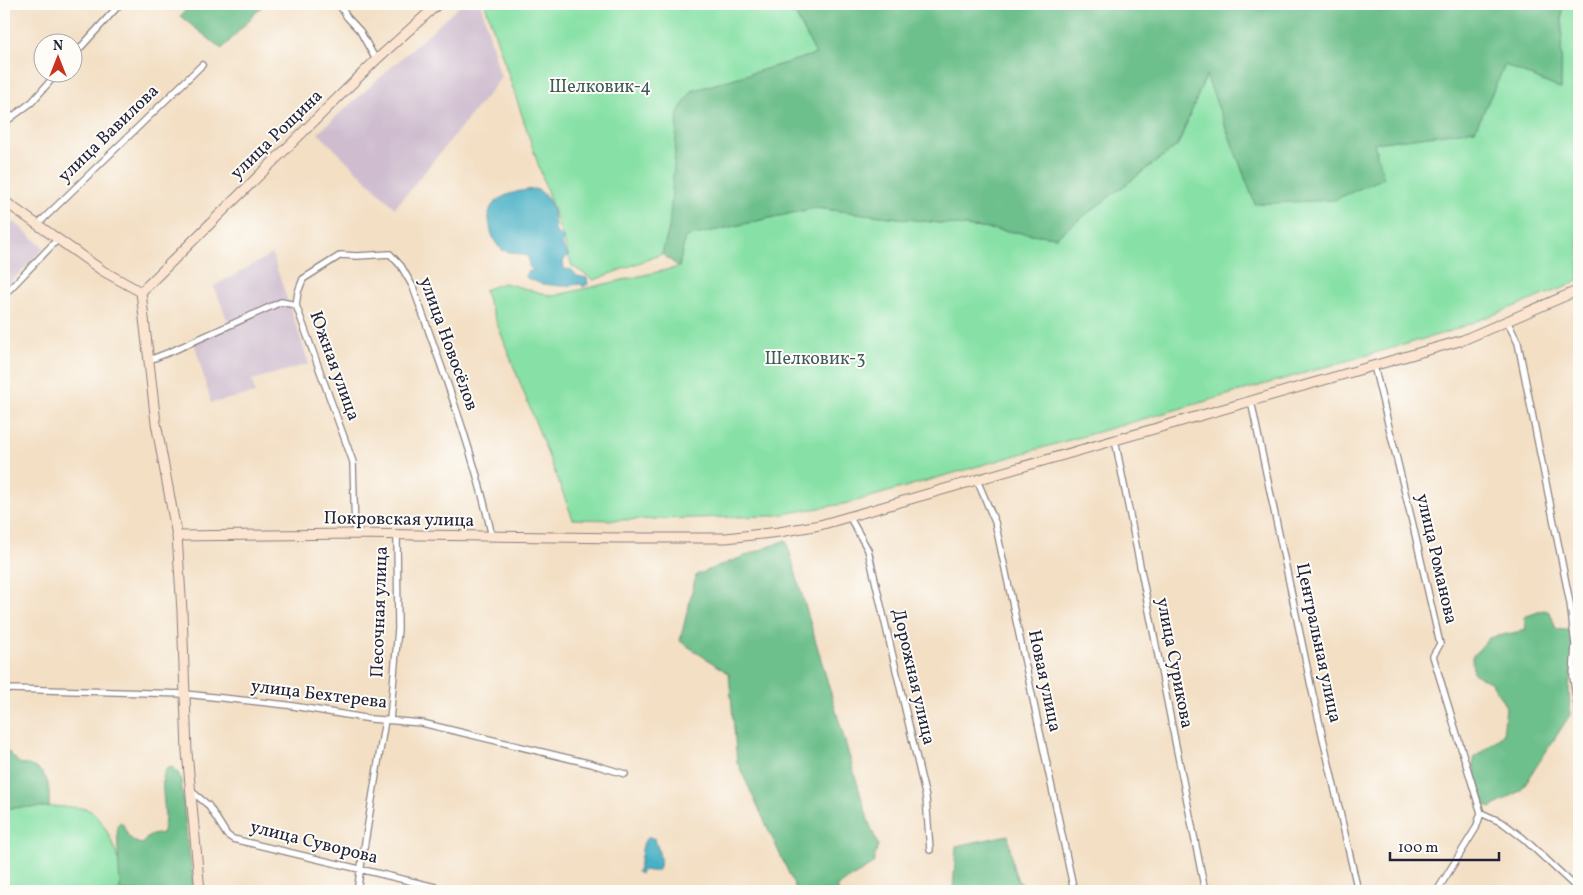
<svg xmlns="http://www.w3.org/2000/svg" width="1583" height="895" font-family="Vollkorn,serif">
  <rect width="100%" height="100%" fill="#fdfcf7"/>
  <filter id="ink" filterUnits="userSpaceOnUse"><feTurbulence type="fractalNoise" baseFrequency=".02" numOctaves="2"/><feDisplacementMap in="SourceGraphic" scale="10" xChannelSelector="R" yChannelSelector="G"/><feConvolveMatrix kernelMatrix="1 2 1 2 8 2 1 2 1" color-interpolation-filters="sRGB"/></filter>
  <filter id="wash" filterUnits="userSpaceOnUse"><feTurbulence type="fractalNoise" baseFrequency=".0096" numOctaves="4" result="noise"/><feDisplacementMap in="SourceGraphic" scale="20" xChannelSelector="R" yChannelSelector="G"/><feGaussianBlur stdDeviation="1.12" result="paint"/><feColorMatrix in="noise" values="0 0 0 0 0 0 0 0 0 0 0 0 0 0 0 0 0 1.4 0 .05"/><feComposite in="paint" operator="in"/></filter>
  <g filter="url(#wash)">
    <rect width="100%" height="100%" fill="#f3dfc4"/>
    <!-- industrial -->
    <path fill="#cfbdcf" d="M462,4H481L501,78L395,208L318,133Z
      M14,222L44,248L4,289V224Z
      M272,254L309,364L252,380L255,393L211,403L193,338L229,324L214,286Z"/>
    <!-- green -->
    <path fill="#87e1a6" stroke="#548270" d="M485,4H790L816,54L692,91L669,229L662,254L594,280L572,266Z
      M1562,4H1579V279L1568,286L1448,332L849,503L771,516L618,520L573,519L484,290L504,283L553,296L679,267L685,237L815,208L1056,237L1178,145L1206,74L1255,204L1373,143L1475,130L1505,65L1561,89Z
      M27,807C41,807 77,805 89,810C102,816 115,846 118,860C120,870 120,881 120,891H4V808Z"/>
    <!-- forest -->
    <path fill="#6dbf8b" stroke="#487063" d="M192,4H264L222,49L180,16Z
      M790,4H1562L1561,89L1505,65L1475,130L1374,143L1384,178L1334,200L1255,204L1206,75L1178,145L1056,237L815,208L685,237L679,267L662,254L669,229L678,112L692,91L816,54Z
      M786,540L868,820L878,845L873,864L837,886L839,891H797L737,762L729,674L680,641L696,575Z
      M1544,610L1550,612L1556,629L1574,631L1579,636V643L1569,685L1570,715L1521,790L1491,808L1485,805L1473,765L1475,757L1503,735L1506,707L1492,683L1473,673L1472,657L1489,638L1526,630L1524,617Z
      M4,749H6L19,763C48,768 50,781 49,807L4,808Z
      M168,767H172L179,774L181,780L187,837L195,891H120L117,826L120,822L123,824C126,835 132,843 143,844L148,836L162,833C171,814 155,781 168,767Z
      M1008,835L1013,867L1018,881L1032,891H953L956,846Z"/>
    <!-- water -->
    <path fill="#46b0c5" stroke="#346980" d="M535,189C553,195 554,217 556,233L564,238L562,245L568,255L563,261L564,269L572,270L577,276L587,278L588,284L583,287L582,284L562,286L542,284L529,279L526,277L527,272L534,270L529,267V260L527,256L502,250C496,245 491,235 490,226C489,221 488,215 490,210C495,195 521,190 535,189Z
      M650,837L655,839C657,846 666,869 655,871C652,872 647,870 642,870L640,874L637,872C642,862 640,850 645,840Z"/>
  </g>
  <g filter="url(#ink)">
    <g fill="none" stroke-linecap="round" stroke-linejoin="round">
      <defs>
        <path id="street" d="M339,4L347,17L360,31L376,60
          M72,57L120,4
          M4,123L32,102L58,72
          M37,225L202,65
          M4,295L58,239
          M296,305L298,292L303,279L341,255L357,256L390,254L401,266L413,287C442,369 474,451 492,537
          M1507,321L1518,343L1570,603L1575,645L1573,677L1578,710L1579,711
          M149,360L170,352L281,302L296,305L353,462L355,534
          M1374,366L1412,521L1440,644L1433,656L1481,813L1476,828L1437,891
          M1251,401L1311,686L1358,891
          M1115,440L1205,891
          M977,480L995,522L1074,891
          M849,516L868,550L926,798L930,850
          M4,685L10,689L185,694L287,705L371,719L422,723L592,764L625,774
          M390,720L398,629L397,536
          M190,790L208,805L227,835L233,839L452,891
          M1481,813L1503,823L1523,838L1579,890
          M357,891L385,720"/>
        <path id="secondary" d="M4,201L103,271L141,292
          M141,292L156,423L177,536L182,611L187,752L200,891
          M141,292L376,60L438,4
          M177,536L355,534L621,538H726L779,532L820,525L1463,340L1579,290"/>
      </defs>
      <!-- street casing -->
      <use href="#street" stroke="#8a8080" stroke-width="8"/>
      <!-- secondary casing -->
      <use href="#secondary" stroke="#8a8080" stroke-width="11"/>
      <!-- street -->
      <use href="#street" stroke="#fff" stroke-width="5.5"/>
      <!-- secondary -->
      <use href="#secondary" stroke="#fce5d0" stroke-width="9"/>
    </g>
  </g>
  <g text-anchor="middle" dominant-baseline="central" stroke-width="4" stroke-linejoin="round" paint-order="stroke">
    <!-- park labels -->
    <g font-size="18" fill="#405b5b" stroke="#fdfcf7">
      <text x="600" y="87">Шелковик-4</text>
      <text x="815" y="359">Шелковик-3</text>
    </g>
    <!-- street labels -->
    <g font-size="18" fill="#22223b" stroke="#fdfcf7">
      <text transform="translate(109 134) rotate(-44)">улица Вавилова</text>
      <text transform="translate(277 135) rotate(-44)">улица Рощина</text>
      <text transform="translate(448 344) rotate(70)">улица Новосёлов</text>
      <text transform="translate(334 366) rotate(70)">Южная улица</text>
      <text transform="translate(399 520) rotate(1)">Покровская улица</text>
      <text transform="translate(1436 559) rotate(77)">улица Романова</text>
      <text transform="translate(380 612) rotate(-88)">Песочная улица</text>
      <text transform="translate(1318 643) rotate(78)">Центральная улица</text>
      <text transform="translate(1174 663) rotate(79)">улица Сурикова</text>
      <text transform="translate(913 677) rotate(77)">Дорожная улица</text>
      <text transform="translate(1044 681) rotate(78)">Новая улица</text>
      <text transform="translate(319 695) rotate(7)">улица Бехтерева</text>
      <text transform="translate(314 843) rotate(14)">улица Суворова</text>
    </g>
  </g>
  <!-- margin -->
  <rect width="1583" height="895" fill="none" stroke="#fdfcf7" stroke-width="20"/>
  <!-- north arrow -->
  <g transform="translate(58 58)"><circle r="24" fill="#fdfcf7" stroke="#a5a5ac"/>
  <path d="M0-4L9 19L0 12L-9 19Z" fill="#c8321e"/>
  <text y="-8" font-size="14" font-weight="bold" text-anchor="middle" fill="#22223b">N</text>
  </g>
  <!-- scale -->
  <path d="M1390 852v8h109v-8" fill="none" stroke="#22223b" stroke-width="2.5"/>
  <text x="1398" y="852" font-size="15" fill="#22223b" stroke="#fdfcf7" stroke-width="4" paint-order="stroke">100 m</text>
</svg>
